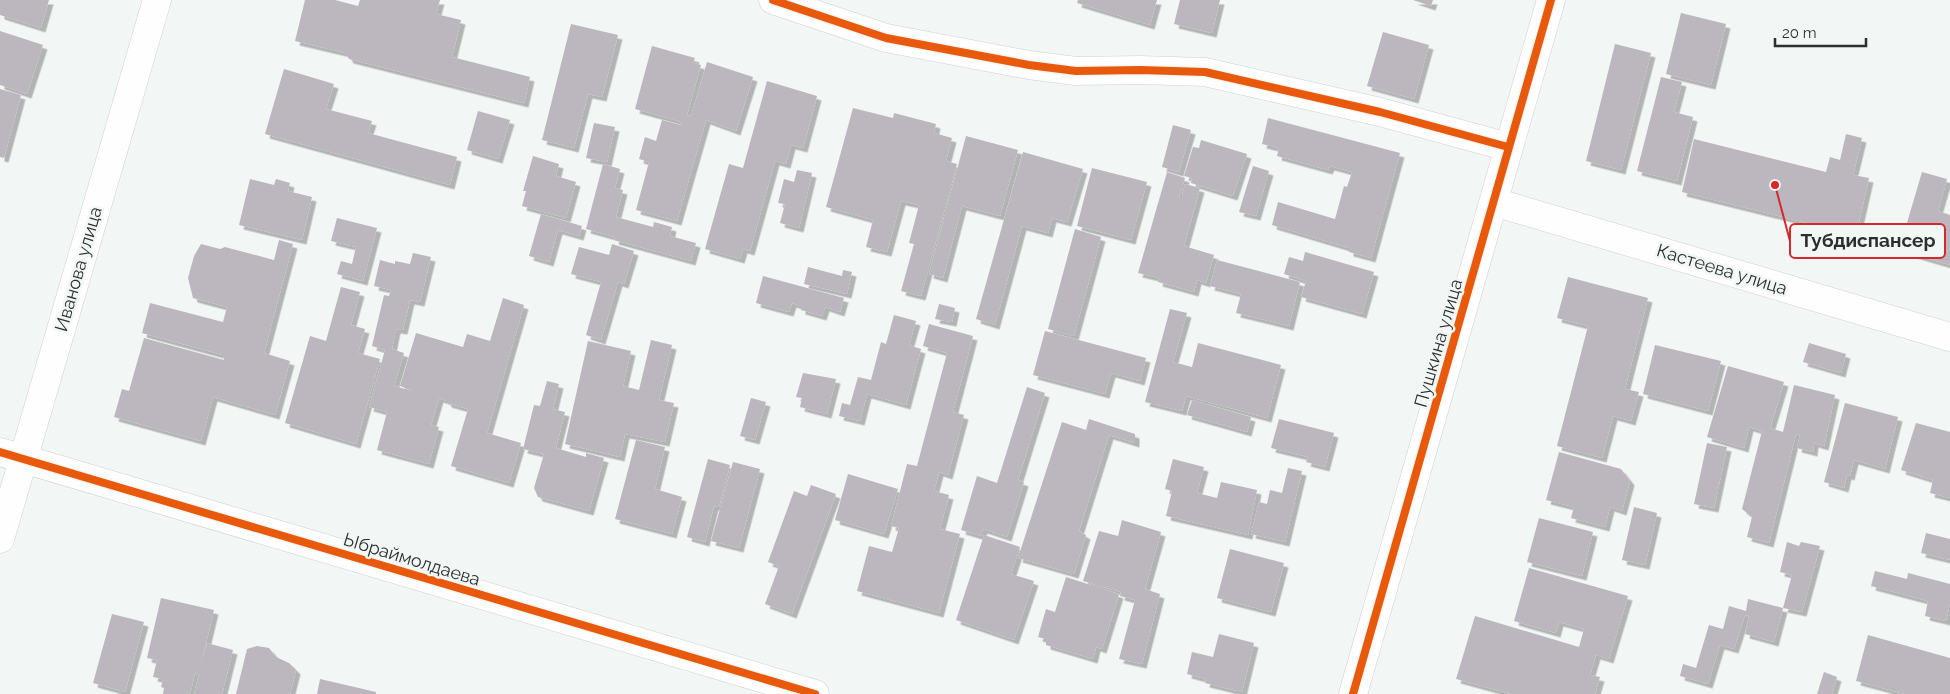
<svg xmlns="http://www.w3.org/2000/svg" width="1950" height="694" font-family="Raleway,sans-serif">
  <defs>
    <filter id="shadow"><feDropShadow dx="4.5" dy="4.5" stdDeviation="0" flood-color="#0004"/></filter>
  </defs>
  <rect width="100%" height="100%" fill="#f2f6f4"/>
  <!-- building -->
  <path fill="#bcb6bf" filter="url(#shadow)" d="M0,0H49L41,28L0,15Z
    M305,0H335L358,6L360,0H440L436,14L461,20L452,57L530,77L524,103L349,59L346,53L295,41Z
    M1078,0H1157L1150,25L1077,3Z
    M1180,0H1220L1212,33L1174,24Z
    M1413,0H1433L1431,6Z
    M1681,13L1726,24L1711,85L1666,74Z
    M571,24L618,35L602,97L588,94L574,148L542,140Z
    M0,31L43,45L27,94L0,85Z
    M1383,32L1429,45L1414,99L1367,86Z
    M1615,44L1651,53L1621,170L1586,161Z
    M652,46L695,58L693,63L701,65L687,115L691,116L707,62L753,77L736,131L706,120L677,221L636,210L649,162L639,159L645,137L656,141L662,120L681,125L682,122L635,109Z
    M284,69L334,84L326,109L372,121L368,133L457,157L450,185L265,134Z
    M1661,77L1682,82L1674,112L1693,117L1677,181L1637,171Z
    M767,81L817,96L803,148L791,145L786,164L775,161L750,251L743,249L740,259L705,249L729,164L743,168Z
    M0,89L21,95L4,158L0,157Z
    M853,108L893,118L894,113L936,124L934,133L952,138L946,161L957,164L921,296L901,291L914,244L909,243L919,205L901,201L887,252L866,247L873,220L826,207Z
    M478,111L510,120L498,159L467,150Z
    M1268,118L1400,153L1371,258L1349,252V248L1272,225L1278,202L1335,219L1344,186L1347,187L1352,172L1330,166L1328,170L1277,156L1279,148L1262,144Z
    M594,123L615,127L607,162L586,158Z
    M1173,125L1191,130L1179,172L1162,167Z
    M1846,134L1862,138L1853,175L1869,178L1856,235L1682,192L1694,139L1826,172L1830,157L1840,160Z
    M966,136L1018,150L1000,216L962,206L943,278L929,274Z
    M1201,140L1247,154L1233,196L1191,183L1192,178L1184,176L1193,147L1199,148Z
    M1023,152L1083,169L1067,222L1052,218L1048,233L1022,226L995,325L976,319Z
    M533,156L559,164L556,176L576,182L566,218L522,206L526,191H523Z
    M603,164L620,169L615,188L623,190L616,217L653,227L654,222L672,227L670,236L696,243L691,261L614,240L615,237L586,229Z
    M1253,166L1269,171L1256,216L1239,212Z
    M1092,168L1147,182L1131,240L1077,226Z
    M797,170L812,173L799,228L780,223L785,204L778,203L784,179L794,182Z
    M1167,172L1185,178L1179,197H1182L1185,184L1200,188L1184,246L1214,255L1206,283L1197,280L1194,292L1158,282L1159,278L1138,273Z
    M1922,172L1947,179L1938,211L1950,215V265L1899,250Z
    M250,179L274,185L276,179L290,183L288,191L312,197L302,240L239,225Z
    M541,214L582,226L579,236L558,230L549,262L529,256Z
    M337,218L377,228L363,281L337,274L341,261L352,264L356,247L331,241Z
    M1075,229L1101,237L1074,336L1048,329Z
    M279,240L293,244L264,353L290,361L275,415L213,397L201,441L114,417L122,389L129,391L144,338L224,360L223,355L142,333L150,303L223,322L227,307L193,298L188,278L194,256L201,244L220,249L225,247L274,260Z
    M612,244L634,251L624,284L618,282L601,340L586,335L601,282L571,274L579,247L609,255Z
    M1305,252L1374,272L1362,314L1301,297L1306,281L1284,274L1289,257L1303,261Z
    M413,253L431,257L420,302L410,300L403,330L396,329L392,349L404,353L394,386L413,391L400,386L416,333L463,347L467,334L490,341L503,298L524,305L487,433L521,443L509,483L451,466L468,409L447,403V401L439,398L431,425L439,427L429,464L377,450L387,412L369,407L385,350L372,346L384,295L389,296L391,290L374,286L380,260L395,264V261L410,264Z
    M1217,260L1300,282L1289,326L1236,313L1241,294L1210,286Z
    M808,267L842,276L843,270L852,272L847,294L804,284Z
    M763,276L844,298L840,312L825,307L822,316L801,310V306L792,303L789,312L756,303Z
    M1568,277L1648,298L1625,389L1639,392L1631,421L1613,416L1602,458L1557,446L1588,326L1557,318Z
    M341,287L360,292L351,325L365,329L358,353L380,359L356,444L285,423L310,336L326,341Z
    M939,304L955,308L952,322L935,319Z
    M1170,309L1187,313L1173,362L1192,367L1198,343L1281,365L1267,418L1186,396L1182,411L1145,402Z
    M894,315L916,321L909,345L921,349L906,405L867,394L860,421L839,416L842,403L850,405L858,377L871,380L881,342L886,344Z
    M929,324L973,336L953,412L964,415L948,475L939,472L934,491L949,495L940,529L960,534L939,613L857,591L869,546L892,552L899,528L891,526L907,464L917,466L947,353L923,346Z
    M1045,331L1146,358L1140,381L1111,373L1105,394L1033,375Z
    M651,340L672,345L659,400L674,403L665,442L625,434L620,457L565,444L588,341L631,351L623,386L639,390Z
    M1809,343L1846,354L1841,373L1803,362Z
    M1655,345L1721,361L1708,411L1643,394Z
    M1728,366L1784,382L1770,428L1783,432L1794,385L1835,395L1824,446L1814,443L1813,452L1797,448L1800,435L1796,434L1769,543L1747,537L1752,517L1742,509L1762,431L1749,427L1744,448L1707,437Z
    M803,373L836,379L827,414L800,407L802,398L796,397Z
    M547,381L559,384L553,409L565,412L556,448L586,457V453L604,458L589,511L538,497L534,488L544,454L523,449L534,405L540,406Z
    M1027,387L1045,393L1018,480L1024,482L1007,537L983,529L981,536L961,530L977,476L997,483Z
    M751,398L766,402L755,440L740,436Z
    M1192,400L1251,417L1247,432L1187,415Z
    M1845,403L1898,417L1885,469L1854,460L1850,476L1847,475L1844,488L1824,482Z
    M1089,419L1135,434V443L1109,435L1079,531L1086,535L1074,574L1018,558L1062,422L1086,430Z
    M1279,419L1334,433L1325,467L1306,462L1308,457L1271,448Z
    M1916,423L1950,432V498L1930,493L1933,480L1901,470Z
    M636,440L665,447L655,489L682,497L672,534L615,519Z
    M1707,443L1727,447L1714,508L1694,504Z
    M1559,452L1621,469L1630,481L1622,511L1610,507L1605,527L1571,518L1574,507L1546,500Z
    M708,459L730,465L719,507L714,506L705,542L687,537Z
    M1173,459L1204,467L1197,493L1217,498L1221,482L1257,490L1248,535L1166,516L1172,491L1165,489Z
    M733,462L760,469L739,548L711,541Z
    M1288,468L1302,471L1285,542L1251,534L1259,502L1267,504L1270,490L1282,493Z
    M848,474L898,489L884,534L835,520Z
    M811,485L836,494L792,614L765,604L779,566L768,562L794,491L807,496Z
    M1634,507L1657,513L1645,565L1622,560Z
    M1539,518L1593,532L1582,576L1527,562Z
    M1122,520L1161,532L1145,589L1160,594L1142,664L1119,659L1135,600L1120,596L1121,592L1083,581L1099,531L1118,536Z
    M1926,533L1950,539V560L1921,553Z
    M984,535L1020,547L1011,574L1034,581L1014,640L956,620Z
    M1787,542L1799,546L1801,542L1820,546L1802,612L1783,608L1792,575L1780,572Z
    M1230,549L1284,563L1271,612L1217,598Z
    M1529,568L1628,596L1609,659L1596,655L1590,675L1600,677L1595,694H1511L1456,679L1475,616L1579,647L1584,629L1559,622L1556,633L1514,621Z
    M1875,571L1907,579L1908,573L1950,584V603L1946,621L1925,616L1928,601L1871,586Z
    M1066,577L1119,594L1102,649L1096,647L1093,659L1046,645V639L1038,637L1046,609L1055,612Z
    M161,598L214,610L201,664L207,643L233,650L222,694H194L199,674L195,673L190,694H163L164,688L161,687L163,679L153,677L157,660L147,658Z
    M1748,599L1783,608L1774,642L1745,634L1749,616L1745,615L1734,649L1720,645L1708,684L1680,676L1683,664L1696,668L1709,625L1723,629L1729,606L1746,611Z
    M112,614L144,622L125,692L93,683Z
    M1219,634L1254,643L1242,692L1205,683L1206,679L1187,674L1192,652L1213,657Z
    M1868,635L1950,658V694H1905L1856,681Z
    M257,646L269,648L276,657L289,663L296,670L290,694H236L247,649Z
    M1824,672L1837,677L1832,694H1817Z
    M320,679L376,692V694H317Z"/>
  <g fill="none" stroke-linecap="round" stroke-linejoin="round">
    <defs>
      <path id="street" d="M773,0L886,38L1029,65L1076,71L1140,70L1205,72L1380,112L1508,147
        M1494,202L1950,337
        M0,452L815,694
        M0,539L157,0"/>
      <path id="secondary" d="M1353,694L1551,0"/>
    </defs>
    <!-- street casing -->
    <use href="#street" stroke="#ced1cf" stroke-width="29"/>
    <!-- secondary casing -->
    <use href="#secondary" stroke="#ced1cf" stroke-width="29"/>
    <!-- street -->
    <use href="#street" stroke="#fdfefd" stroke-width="28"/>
    <!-- secondary -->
    <use href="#secondary" stroke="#fdfefd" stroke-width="28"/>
    <defs>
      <path id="cycleway" d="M773,0L886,38L1029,65L1076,71L1140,70L1205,72L1380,112L1508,147
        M0,452L815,694
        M1353,694L1551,0"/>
    </defs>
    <!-- cycleway casing -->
    <use href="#cycleway" stroke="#f1f7f5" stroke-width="11"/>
    <!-- cycleway -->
    <use href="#cycleway" stroke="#e8590c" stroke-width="8"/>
  </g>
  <g text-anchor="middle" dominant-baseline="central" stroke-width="5" stroke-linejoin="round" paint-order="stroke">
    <!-- street labels -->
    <g font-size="18" fill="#2d2f2f" stroke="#f1f7f5">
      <text transform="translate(78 269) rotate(-74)">Иванова улица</text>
      <text transform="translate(1722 269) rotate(17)">Кастеева улица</text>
      <text transform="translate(1438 343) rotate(-74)">Пушкина улица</text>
      <text transform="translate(412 559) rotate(17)">Ыбраймолдаева</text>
    </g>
  </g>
  <!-- callouts -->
  <path fill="none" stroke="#d62828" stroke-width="2" d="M1775 185L1790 241"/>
  <circle fill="#d62828" stroke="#f1f7f5" stroke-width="2" cx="1775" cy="185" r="5"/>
  <rect fill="#f1f7f5" stroke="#d62828" stroke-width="2" x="1790" y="224" width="155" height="34" rx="5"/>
  <g font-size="19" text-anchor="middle" font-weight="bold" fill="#2d2f2f">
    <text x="1868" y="247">Тубдиспансер</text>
  </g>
  <!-- scale -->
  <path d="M1775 38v8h91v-8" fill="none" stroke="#2d2f2f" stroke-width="2.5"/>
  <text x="1782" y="38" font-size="15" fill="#2d2f2f" stroke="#f1f7f5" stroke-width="4" paint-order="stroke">20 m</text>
</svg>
